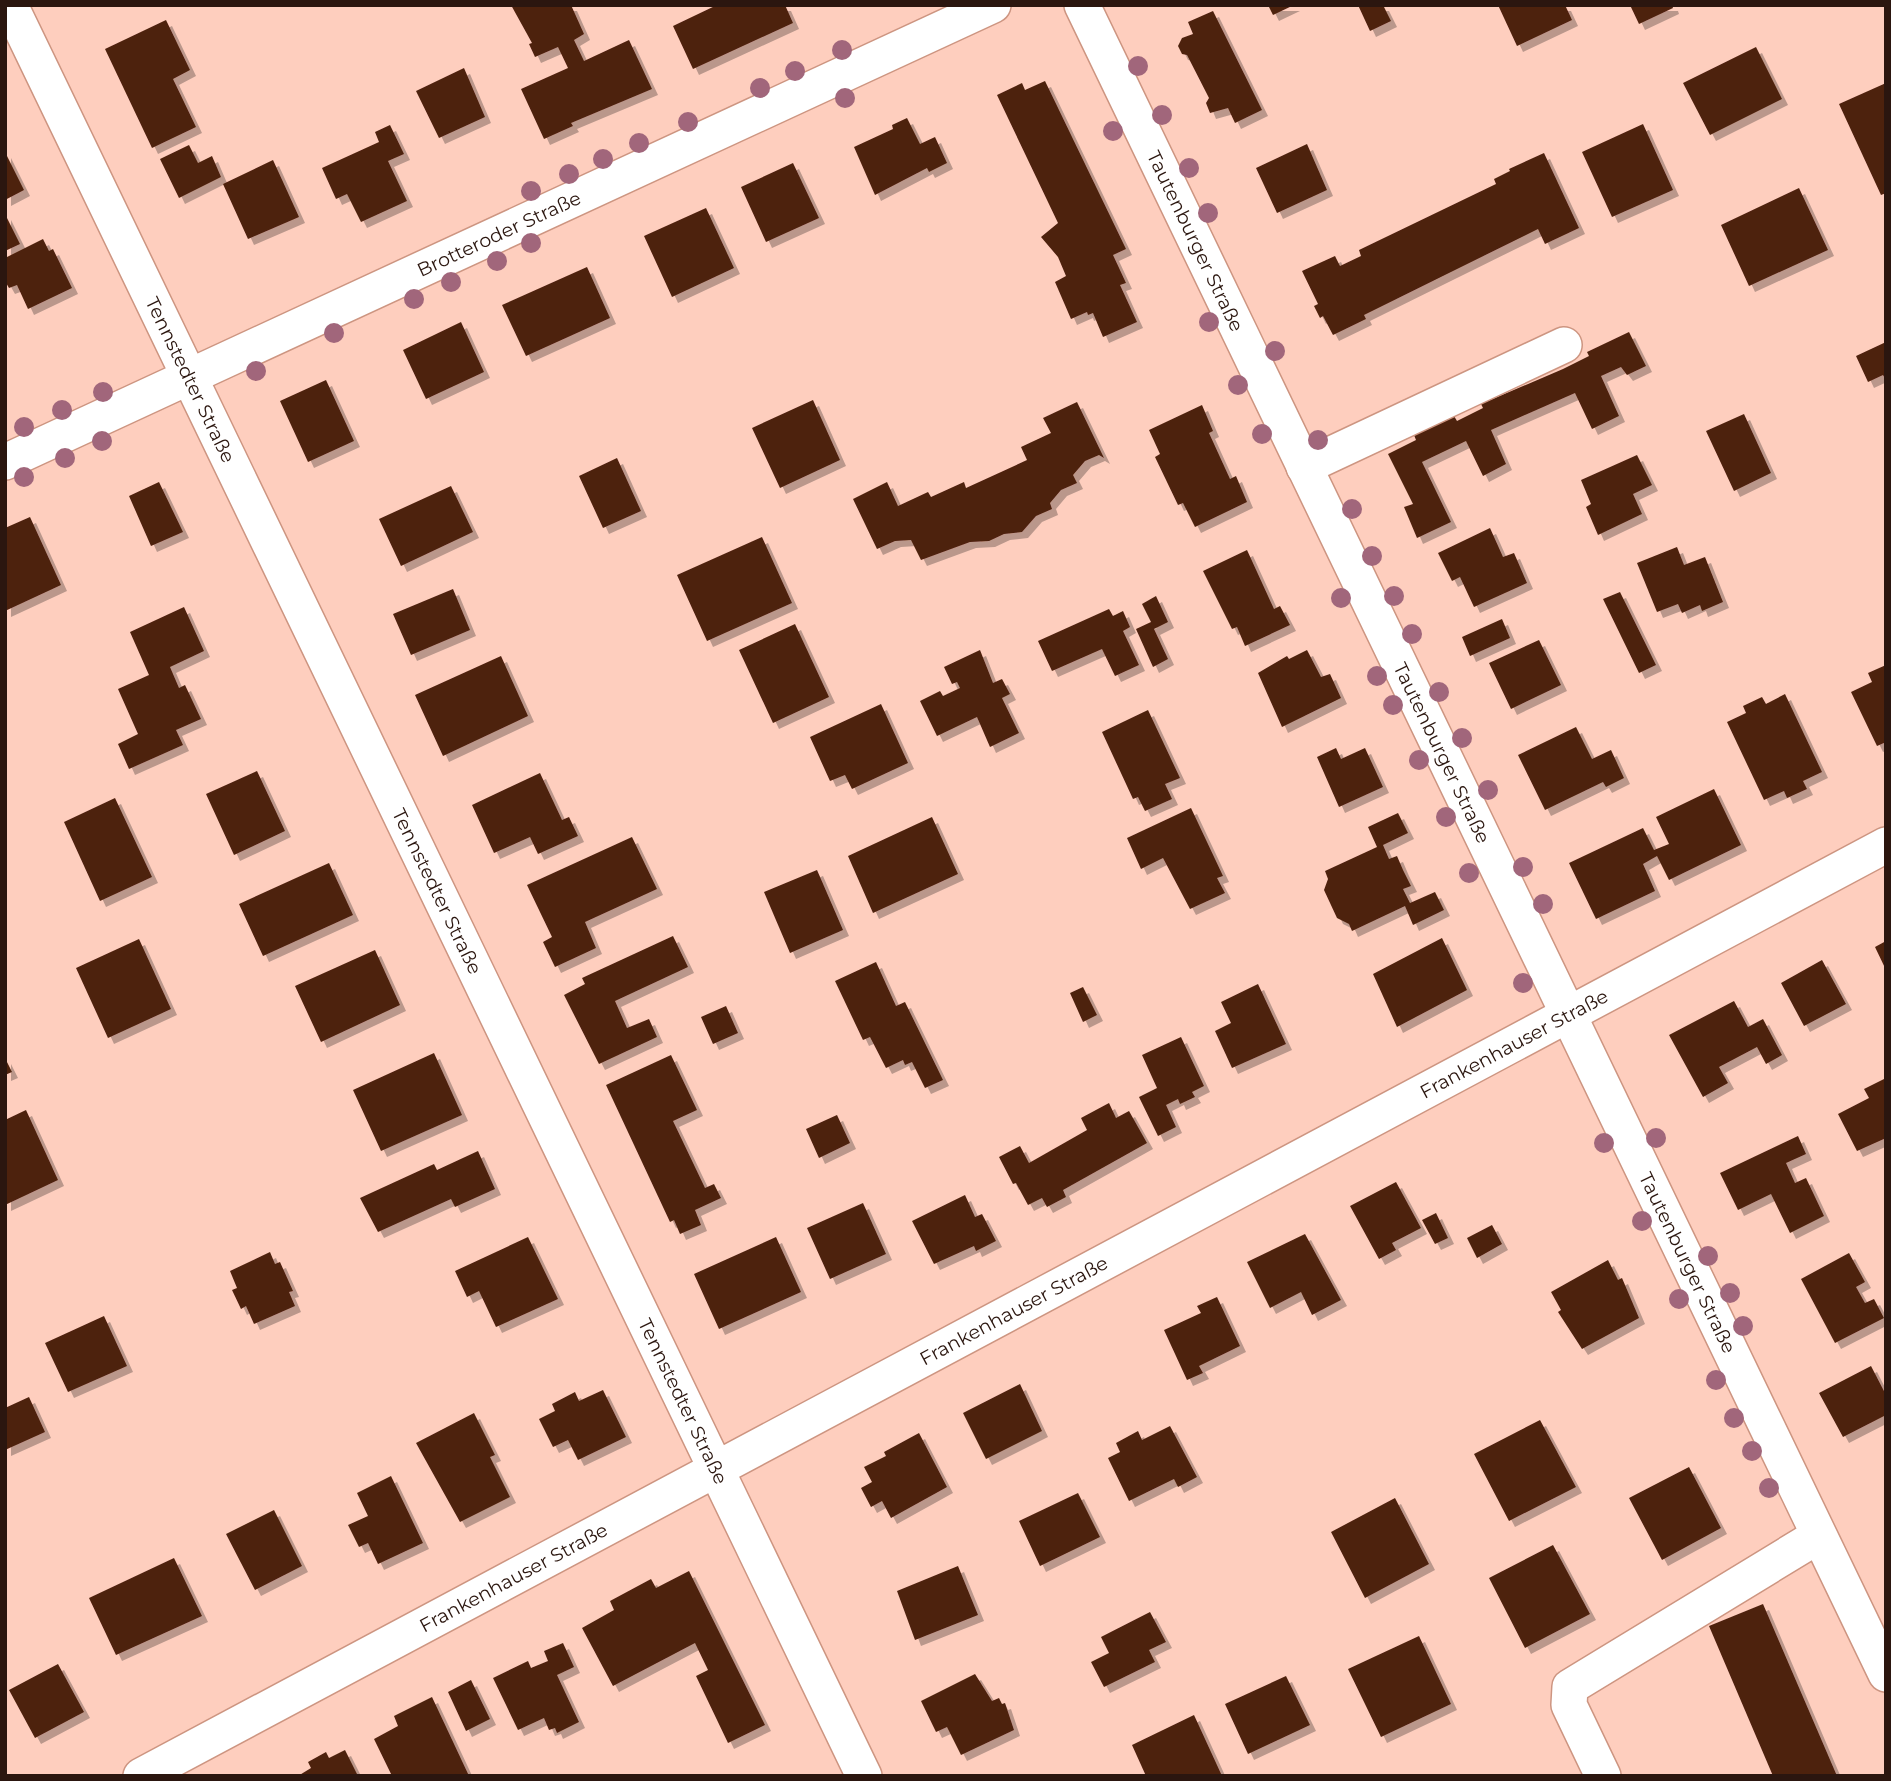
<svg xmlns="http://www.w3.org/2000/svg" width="1891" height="1781" font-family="Montserrat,sans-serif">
  <defs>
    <filter id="shadow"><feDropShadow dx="6" dy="6" stdDeviation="0" flood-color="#0004"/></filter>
  </defs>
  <rect width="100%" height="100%" fill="#fecebe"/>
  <!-- building -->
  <path fill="#4e2010" filter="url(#shadow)" d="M511,5H571L584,34L574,40L584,61L629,40L652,89L571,123L573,126L544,139L521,89L568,68L558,47L535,57L529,44L532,43Z
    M717,5H785L793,23L693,69L673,26Z
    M1268,5H1294L1273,15Z
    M1358,5H1383L1391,21L1370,31Z
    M1498,5H1565L1572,20L1517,46Z
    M1630,5H1672L1673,8L1639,24Z
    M1213,11L1262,110L1235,123L1228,108L1210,113L1206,103L1209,98L1187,55L1182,54L1178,46L1182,38L1193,34L1188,22Z
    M166,20L190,70L173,79L196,127L152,148L105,49Z
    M1756,47L1782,99L1710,135L1683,83Z
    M464,68L485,117L439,138L416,91Z
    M1045,81L1126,249L1113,255L1126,283L1120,285L1137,322L1103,337L1093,313L1088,315L1087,312L1071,319L1055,282L1066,276L1058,257L1041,237L1058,223L997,95L1022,83L1025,90Z
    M1886,83V193L1881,195L1839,104Z
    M907,118L920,144L935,137L947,163L929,172L927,168L875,195L854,147L893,129L892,125Z
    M1643,124L1673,190L1612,217L1582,152Z
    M390,125L404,154L388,161L407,201L361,222L347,194L336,199L322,168L379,142L375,132Z
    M1307,144L1327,190L1277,213L1256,168Z
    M189,145L198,163L212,156L221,177L179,198L160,159Z
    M5,152L24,190L5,200Z
    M1544,153L1579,228L1545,244L1538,229L1364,315L1366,319L1333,335L1323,316L1320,318L1314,306L1318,304L1302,271L1335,256L1340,266L1361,256L1359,250L1496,184L1494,179L1510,171L1509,169Z
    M273,160L299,217L248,239L223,184Z
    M793,163L819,218L766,242L741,187Z
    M1799,188L1828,250L1749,286L1721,225Z
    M706,208L734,268L672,297L644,236Z
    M5,214L20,244L5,251Z
    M43,239L49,251L53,249L72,288L28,309L17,285L9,288L5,281V258Z
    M587,267L610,318L526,356L502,305Z
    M461,322L484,372L426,399L403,350Z
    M1629,332L1646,366L1627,375L1621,367L1601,376L1619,416L1592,429L1575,393L1491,430L1506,464L1483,476L1466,441L1422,462L1451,522L1417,538L1404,507L1413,504L1388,454L1416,440L1414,435L1454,416L1457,421L1483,408L1481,404L1563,369L1589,356L1587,352Z
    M1886,342V380L1883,375L1868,382L1856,356Z
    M326,380L354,441L308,462L280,401Z
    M813,400L840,460L780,488L752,428Z
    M1077,402L1104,458L1099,455L1085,461L1073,475L1077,483L1061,490L1050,503L1052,509L1036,516L1022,532L1004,534L989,541L970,542L921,560L911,540L895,541L877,549L853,499L887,482L898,506L928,492L931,497L964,482L966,488L1027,460L1021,447L1051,433L1043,418Z
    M1202,405L1213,431L1209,433L1230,479L1236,476L1247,502L1195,527L1183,503L1178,505L1155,457L1160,454L1149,430Z
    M1744,414L1771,473L1734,491L1706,431Z
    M1637,455L1652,485L1633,494L1642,514L1598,535L1586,507L1591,504L1581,480Z
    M617,458L641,511L603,528L579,476Z
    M159,482L183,532L151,546L129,496Z
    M451,486L473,532L401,566L379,519Z
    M30,517L61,585L5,611V528Z
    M1490,528L1503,557L1514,553L1527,583L1474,607L1460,577L1452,581L1438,553Z
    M762,537L792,603L707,641L677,575Z
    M1677,547L1684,565L1705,557L1723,602L1702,611L1700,605L1682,613L1678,604L1657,612L1637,563Z
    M1247,550L1274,609L1280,606L1290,625L1245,646L1237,627L1232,629L1203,571Z
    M453,589L470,630L411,655L393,614Z
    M1620,592L1656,665L1639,673L1603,599Z
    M1156,596L1168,622L1154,629L1168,659L1153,667L1136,629L1151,622L1142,604Z
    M184,607L204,651L170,667L179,688L185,685L201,719L176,730L183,745L129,769L118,744L138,734L118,689L149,675L130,632Z
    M1109,609L1113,616L1123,611L1130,627L1123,631L1139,665L1115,676L1102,649L1052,671L1038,641Z
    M1502,619L1510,638L1470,656L1462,637Z
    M795,624L829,697L773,723L739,650Z
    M1539,640L1561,685L1511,709L1489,663Z
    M980,650L993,683L1002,679L1010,694L1002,698L1019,733L990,747L977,717L937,736L920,701L940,691L943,696L960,688L957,682L952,684L944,667Z
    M1307,650L1321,677L1330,674L1341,698L1282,727L1258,673L1287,656L1289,659Z
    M501,656L528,716L443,756L415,695Z
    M1886,665V742L1877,746L1851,692L1872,682L1868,673Z
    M1785,694L1822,772L1803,781L1807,789L1787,798L1784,791L1764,800L1727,722L1746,713L1743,706L1762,697L1766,704Z
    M881,704L908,763L852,789L845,775L830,781L810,737Z
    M1148,710L1180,778L1165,784L1172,799L1145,811L1138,797L1133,799L1102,732Z
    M1576,727L1592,759L1611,750L1624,778L1606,787L1603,782L1545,810L1518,755Z
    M1336,748L1341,759L1365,748L1383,787L1339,807L1317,757Z
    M257,771L285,831L234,855L206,794Z
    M540,773L562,820L569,817L578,836L538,854L530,837L494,853L472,805Z
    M1714,789L1741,845L1669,880L1657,856L1643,864L1655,891L1596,919L1569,863L1643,828L1654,850L1669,844L1656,817Z
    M115,798L152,877L100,901L64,822Z
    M1191,808L1223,876L1217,878L1225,893L1190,909L1163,858L1141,869L1127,838Z
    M1398,813L1408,833L1383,845L1389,859L1397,856L1403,870L1411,886L1403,889L1410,903L1435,892L1444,910L1413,925L1405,906L1352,931L1349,924L1337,918L1324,890L1328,879L1325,871L1377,847L1368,827Z
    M932,817L958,874L873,913L848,856Z
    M632,837L657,889L585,922L596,948L555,967L543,942L552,937L527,885Z
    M329,863L353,915L263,956L239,904Z
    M817,870L843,930L790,953L764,892Z
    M673,936L688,967L615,1001L627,1028L649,1019L657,1037L599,1064L564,995L585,984L582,978Z
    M1442,938L1467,990L1397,1027L1373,974Z
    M139,939L171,1009L108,1038L76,968Z
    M1886,941V970L1875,947Z
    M375,950L400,1005L321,1042L295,986Z
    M1822,960L1846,1004L1804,1026L1781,983Z
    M876,962L896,1006L905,1002L943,1080L925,1088L912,1062L905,1065L903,1060L886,1068L870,1037L863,1040L835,981Z
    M1258,984L1286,1044L1232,1068L1215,1031L1231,1023L1221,1002Z
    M1083,987L1097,1015L1083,1022L1070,993Z
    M1734,1001L1748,1027L1763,1019L1782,1055L1766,1064L1757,1047L1719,1067L1728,1083L1703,1097L1669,1035Z
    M726,1006L738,1033L713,1044L701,1017Z
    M1181,1037L1204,1086L1192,1092L1195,1097L1180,1104L1178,1099L1166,1105L1176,1127L1158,1136L1139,1097L1157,1088L1142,1055Z
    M434,1053L462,1115L381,1151L353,1090Z
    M671,1055L697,1110L673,1121L705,1188L714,1184L721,1198L695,1210L701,1225L680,1234L674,1220L670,1222L606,1085Z
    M5,1058L12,1072L5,1075Z
    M1886,1078V1138L1857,1151L1838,1114L1869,1098L1864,1089Z
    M1109,1103L1116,1118L1129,1111L1147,1143L1063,1190L1066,1197L1047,1207L1042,1198L1028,1205L1016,1183L1013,1184L999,1157L1020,1146L1029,1163L1087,1130L1081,1118Z
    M26,1110L58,1180L5,1205V1120Z
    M837,1115L850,1143L819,1158L806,1129Z
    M1798,1136L1806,1154L1786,1163L1795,1183L1806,1178L1824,1216L1790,1233L1771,1194L1738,1210L1720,1173Z
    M478,1151L495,1189L455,1207L451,1199L378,1232L360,1198L434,1164L437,1170Z
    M1396,1182L1421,1228L1392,1243L1396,1250L1379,1259L1350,1206Z
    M965,1195L975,1217L982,1214L996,1241L976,1251L974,1246L934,1264L912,1221Z
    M863,1203L886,1254L830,1279L807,1228Z
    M1436,1213L1448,1238L1435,1244L1422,1220Z
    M1492,1225L1502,1244L1477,1258L1467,1238Z
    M1305,1234L1341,1300L1312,1315L1301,1292L1270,1308L1247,1262Z
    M528,1237L558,1299L496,1327L479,1291L467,1297L455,1271Z
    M776,1237L801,1292L719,1329L694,1274Z
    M270,1252L275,1264L280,1262L293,1291L289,1292L295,1306L254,1324L246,1306L241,1309L232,1290L237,1288L230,1271Z
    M1849,1253L1865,1282L1856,1287L1865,1303L1874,1299L1884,1318L1835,1343L1801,1279Z
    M1608,1260L1618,1280L1622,1278L1639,1318L1582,1349L1558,1312L1561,1310L1551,1292Z
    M1217,1297L1240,1346L1199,1366L1203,1373L1187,1380L1164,1330L1201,1313L1197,1306Z
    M104,1316L127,1366L68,1392L45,1343Z
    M1871,1366L1886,1395V1415L1843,1437L1819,1393Z
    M1020,1384L1042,1431L986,1459L963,1413Z
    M603,1390L626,1437L578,1460L568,1440L553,1447L539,1419L555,1411L552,1404L575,1392L579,1401Z
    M29,1397L45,1432L5,1450V1408Z
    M474,1413L495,1455L490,1457L510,1497L460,1522L416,1443Z
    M1540,1420L1576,1487L1509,1521L1474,1454Z
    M1170,1426L1197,1477L1178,1487L1174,1479L1129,1501L1108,1458L1120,1452L1116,1443L1138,1431L1142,1440Z
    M919,1433L947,1487L891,1518L882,1501L871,1507L861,1488L872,1482L864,1467L886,1456L884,1452Z
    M1689,1467L1721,1528L1662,1560L1629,1498Z
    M391,1476L423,1543L378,1564L368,1543L359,1547L348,1525L368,1516L357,1493Z
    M1078,1493L1100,1537L1040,1566L1019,1521Z
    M1395,1498L1429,1564L1365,1598L1331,1532Z
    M274,1510L302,1566L255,1590L226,1534Z
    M1553,1545L1590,1614L1525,1648L1489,1578Z
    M174,1558L202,1616L116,1655L89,1598Z
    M958,1566L978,1615L915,1640L897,1591Z
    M689,1571L765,1725L728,1743L696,1676L708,1670L695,1643L613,1686L582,1628L614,1610L610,1601L651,1579L656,1588Z
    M1763,1604L1803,1697L1837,1776H1773L1709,1626Z
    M1150,1612L1166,1642L1149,1650L1155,1662L1104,1687L1091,1662L1109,1653L1101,1637Z
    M1419,1636L1451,1704L1381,1737L1348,1669Z
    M563,1643L574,1667L557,1675L579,1722L557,1733L555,1728L549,1730L544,1718L518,1730L493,1678L528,1661L531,1668L548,1661L544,1651Z
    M58,1664L84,1712L35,1738L9,1690Z
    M975,1674L992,1701L999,1698L1002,1704L1005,1703L1014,1730L961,1755L947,1727L936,1732L921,1701Z
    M1286,1676L1310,1725L1248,1754L1225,1704Z
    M471,1680L490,1719L466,1731L448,1692Z
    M432,1697L469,1776H392L374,1739L398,1726L394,1716Z
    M1194,1715L1222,1776H1146L1132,1745Z
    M345,1750L358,1776H298L311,1768L308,1762L326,1752L329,1758Z"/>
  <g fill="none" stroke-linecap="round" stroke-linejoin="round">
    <defs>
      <g id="minor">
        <path id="s1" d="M10,5L864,1776"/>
        <path id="s2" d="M1082,5L1886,1674"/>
        <path id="s3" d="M5,462L993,5"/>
        <path d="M1304,467L1564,345"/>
        <path id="s4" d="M141,1776L1886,845"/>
        <path d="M1603,1776L1569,1705L1570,1687L1818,1536"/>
      </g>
    </defs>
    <!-- minor casing -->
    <use href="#minor" stroke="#cd9581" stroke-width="38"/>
    <!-- minor -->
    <use href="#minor" stroke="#fff" stroke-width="35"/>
  </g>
  <!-- trees -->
  <g fill="#a1667b">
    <circle cx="842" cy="50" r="10"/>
    <circle cx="1138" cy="66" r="10"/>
    <circle cx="795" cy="71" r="10"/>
    <circle cx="760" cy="88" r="10"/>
    <circle cx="845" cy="98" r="10"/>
    <circle cx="1162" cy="115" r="10"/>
    <circle cx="688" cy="122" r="10"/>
    <circle cx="1113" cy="131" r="10"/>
    <circle cx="639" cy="143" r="10"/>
    <circle cx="603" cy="159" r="10"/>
    <circle cx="1189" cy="168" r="10"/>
    <circle cx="569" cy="174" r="10"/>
    <circle cx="531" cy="191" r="10"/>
    <circle cx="1208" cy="213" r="10"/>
    <circle cx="531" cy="243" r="10"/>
    <circle cx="497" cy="261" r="10"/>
    <circle cx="451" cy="282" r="10"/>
    <circle cx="414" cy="299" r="10"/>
    <circle cx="1209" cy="322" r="10"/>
    <circle cx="334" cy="333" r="10"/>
    <circle cx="1275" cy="351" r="10"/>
    <circle cx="256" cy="371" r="10"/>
    <circle cx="1238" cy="385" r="10"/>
    <circle cx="103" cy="392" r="10"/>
    <circle cx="62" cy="410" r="10"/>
    <circle cx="24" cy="427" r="10"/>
    <circle cx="1262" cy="434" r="10"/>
    <circle cx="1318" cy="440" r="10"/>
    <circle cx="102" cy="441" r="10"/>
    <circle cx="65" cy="458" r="10"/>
    <circle cx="24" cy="477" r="10"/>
    <circle cx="1352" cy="509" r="10"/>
    <circle cx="1372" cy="556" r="10"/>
    <circle cx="1394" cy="596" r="10"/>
    <circle cx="1341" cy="598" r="10"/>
    <circle cx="1412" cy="634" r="10"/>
    <circle cx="1377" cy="676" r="10"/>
    <circle cx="1439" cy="692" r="10"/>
    <circle cx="1393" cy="705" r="10"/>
    <circle cx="1462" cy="738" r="10"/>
    <circle cx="1419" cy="760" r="10"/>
    <circle cx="1488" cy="790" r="10"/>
    <circle cx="1446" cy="817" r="10"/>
    <circle cx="1523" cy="867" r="10"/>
    <circle cx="1469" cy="873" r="10"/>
    <circle cx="1543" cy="904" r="10"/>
    <circle cx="1523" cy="983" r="10"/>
    <circle cx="1656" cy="1138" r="10"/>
    <circle cx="1604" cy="1143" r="10"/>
    <circle cx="1642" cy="1221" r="10"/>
    <circle cx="1708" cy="1256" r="10"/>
    <circle cx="1730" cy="1293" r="10"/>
    <circle cx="1679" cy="1299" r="10"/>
    <circle cx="1743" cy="1326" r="10"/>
    <circle cx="1716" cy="1380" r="10"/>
    <circle cx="1734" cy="1418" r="10"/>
    <circle cx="1752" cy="1451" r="10"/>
    <circle cx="1769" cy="1488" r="10"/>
  </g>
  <g text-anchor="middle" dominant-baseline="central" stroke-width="7" stroke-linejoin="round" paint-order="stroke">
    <!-- street labels -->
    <g font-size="19" fill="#2b160f" stroke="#fae2d9">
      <text stroke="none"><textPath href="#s3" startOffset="544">Brotteroder Straße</textPath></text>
      <text stroke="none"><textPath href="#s2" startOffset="262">Tautenburger Straße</textPath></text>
      <text stroke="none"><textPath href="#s1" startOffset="416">Tennstedter Straße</textPath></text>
      <text stroke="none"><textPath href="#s2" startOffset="830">Tautenburger Straße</textPath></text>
      <text stroke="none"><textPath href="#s1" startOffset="984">Tennstedter Straße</textPath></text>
      <text stroke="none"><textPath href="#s4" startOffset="1556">Frankenhauser Straße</textPath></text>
      <text stroke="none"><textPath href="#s2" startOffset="1396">Tautenburger Straße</textPath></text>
      <text stroke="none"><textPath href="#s4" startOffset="989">Frankenhauser Straße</textPath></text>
      <text stroke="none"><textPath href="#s1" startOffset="1550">Tennstedter Straße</textPath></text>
      <text stroke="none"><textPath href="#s4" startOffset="422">Frankenhauser Straße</textPath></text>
    </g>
  </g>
  <!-- border -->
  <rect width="1891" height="1781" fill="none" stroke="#2b160f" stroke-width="14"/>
</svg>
